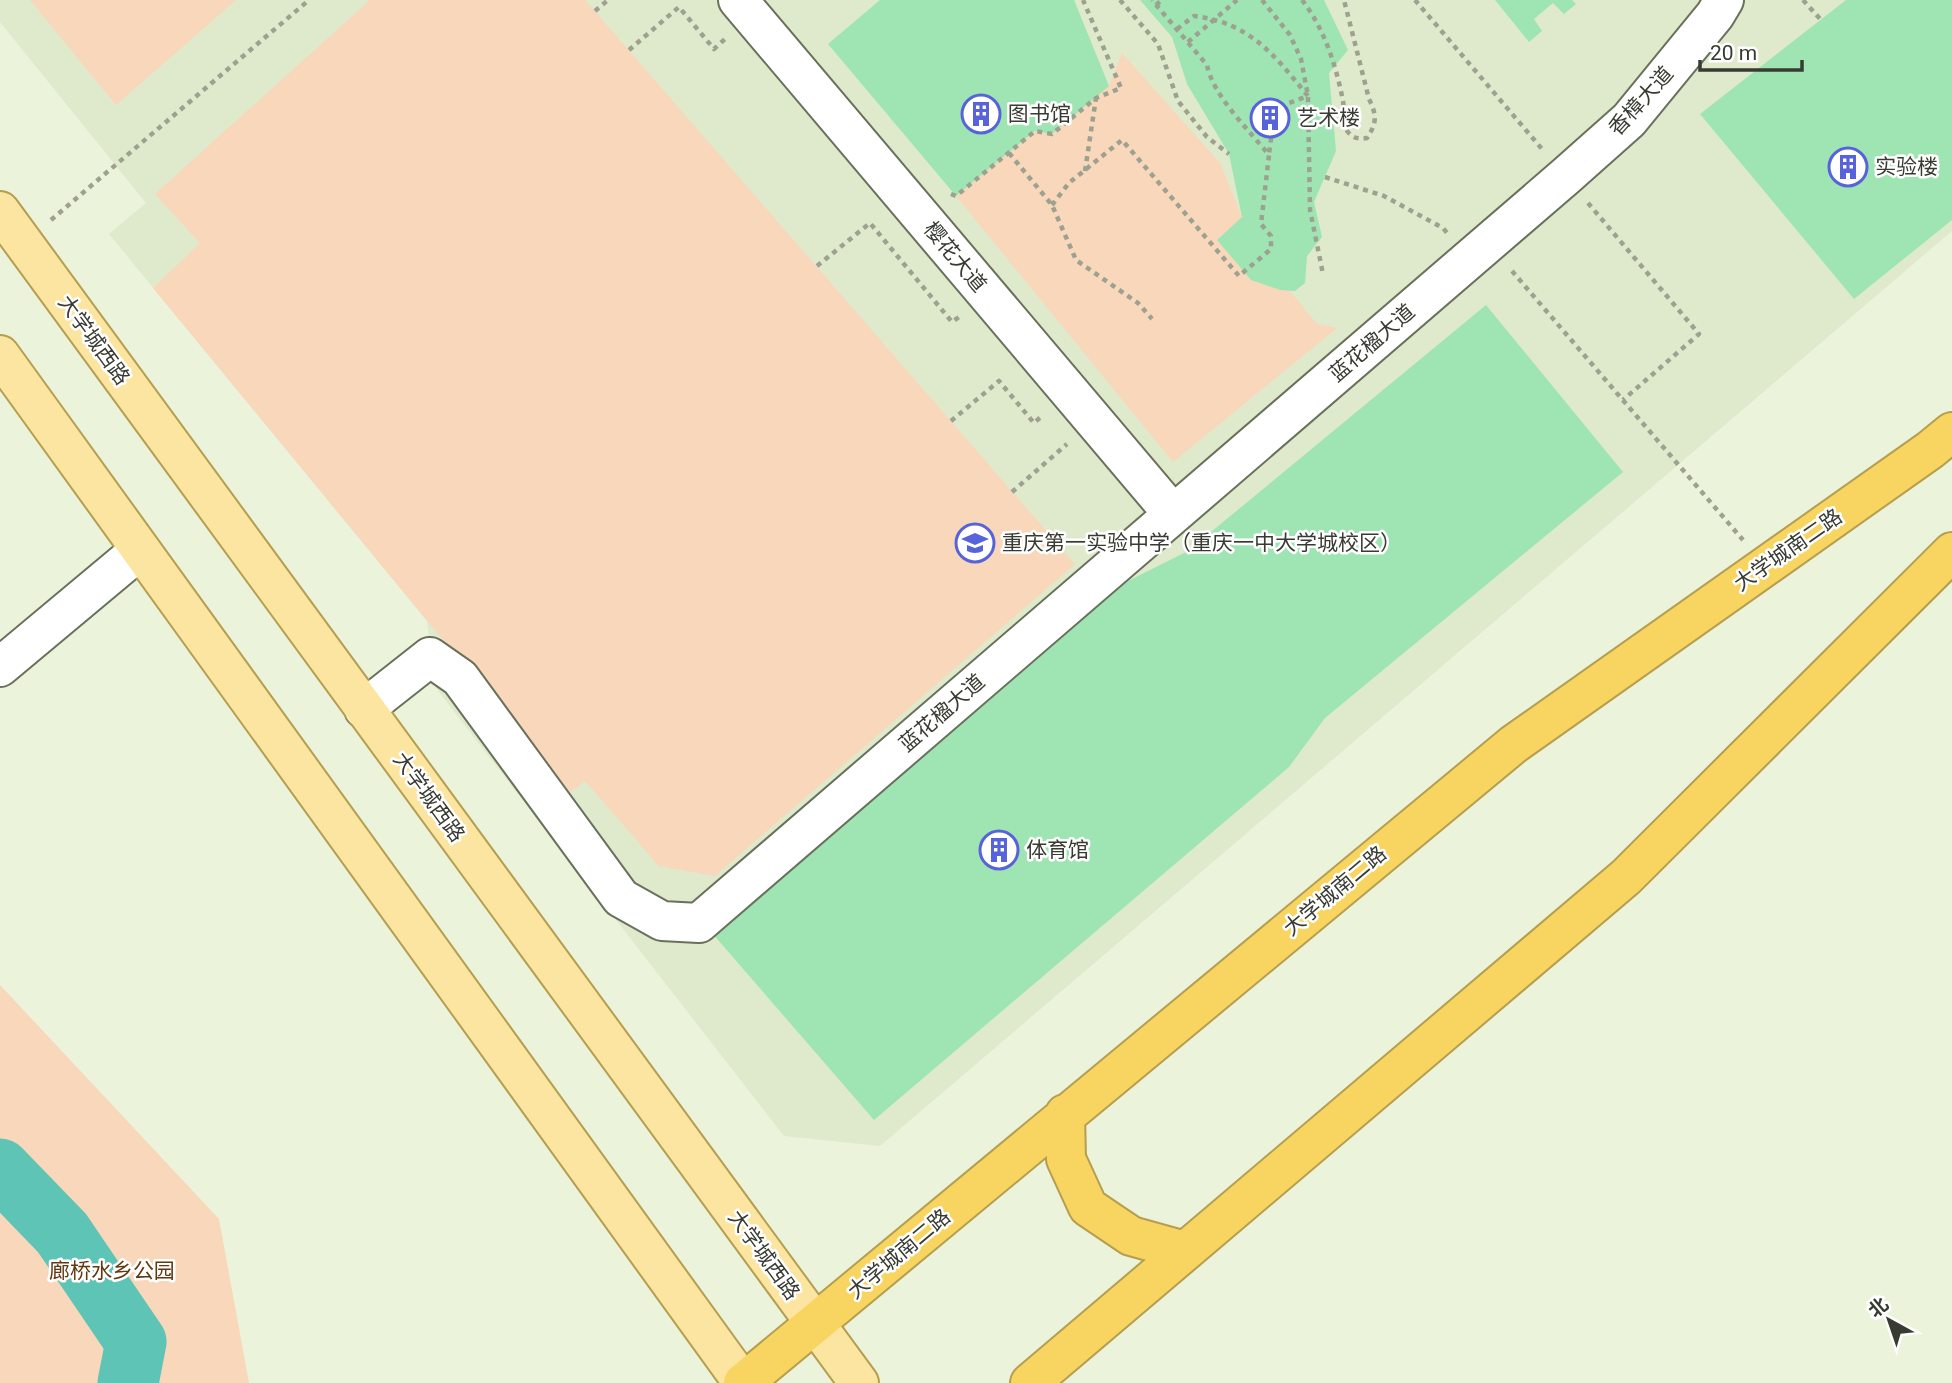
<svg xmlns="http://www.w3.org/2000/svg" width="1952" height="1383" font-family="Roboto,'Noto Sans SC',sans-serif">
  <rect width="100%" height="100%" fill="#ebf3db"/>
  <!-- built -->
  <path fill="#dfe9cb" d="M0,0H1952V231L880,1146L784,1136L435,687L427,621L109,234L146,203L0,22Z"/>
  <!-- green -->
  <path fill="#f9d7ba" d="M30,0H236L116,105Z
    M370,0H585L1075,564L715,876L659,866L585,781L569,793L153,288L200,243L155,194Z
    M1122,53L1220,163L1242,217L1217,240L1251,280L1290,291L1317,324L1337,328L1173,462L956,196L1035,131L1052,134L1109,86Z
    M0,985L219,1219L249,1383H0Z"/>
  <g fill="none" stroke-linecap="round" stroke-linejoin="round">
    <!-- river -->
    <path stroke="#5dc4b6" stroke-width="61" d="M0,1169L62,1233L136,1342L128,1383"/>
  </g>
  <!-- building -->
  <path fill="#9fe5b3" d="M880,0H1074L1109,86L1052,134L1035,131L956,196L828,44Z
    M1140,0H1324L1348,50L1329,73L1336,151L1314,202L1322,237L1307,256L1305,283L1295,291L1280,290L1251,280L1217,240L1242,217L1229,154L1187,84L1172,37Z
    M1495,0H1572L1576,4L1564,14L1553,3L1534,19L1542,31L1529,42Z
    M1846,0H1952V220L1854,299L1700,114Z
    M1486,305L1623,472L1325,718L1289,767L874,1120L712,933L1096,597L1188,551Z"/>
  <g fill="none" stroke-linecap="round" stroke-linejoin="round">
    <defs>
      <path id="minor" d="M738,0L1173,514
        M0,667L140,550
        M364,709L430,657L460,678L621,898L662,921L699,923L1566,176L1629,120L1715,15L1724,0"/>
      <path id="major" d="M0,211L859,1383
        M0,355L743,1383"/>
      <path id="highway" d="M1065,1114L1066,1159L1088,1207L1131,1236L1185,1251
        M743,1383L1514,744L1930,450L1952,432
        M1030,1383L1626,877L1952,552"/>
    </defs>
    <!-- minor casing -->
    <use href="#minor" stroke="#69705b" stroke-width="42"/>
    <!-- major casing -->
    <use href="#major" stroke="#b59e50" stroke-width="42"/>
    <!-- highway casing -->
    <use href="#highway" stroke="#b59e50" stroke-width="42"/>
    <!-- path -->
    <path stroke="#9ca190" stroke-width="4.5" stroke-dasharray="5 5" stroke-linecap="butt" d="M1120,0L1158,44L1178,101L1207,137L1229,154
      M1262,0L1290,35L1301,59L1308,96L1310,210L1323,274
      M1302,0C1324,28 1336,65 1343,101C1345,112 1339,123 1348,132C1353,139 1360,139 1367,138C1377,123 1377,115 1369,99L1344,0
      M1415,0L1542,149
      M1803,0L1821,20
      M1156,5L1162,0
      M595,11L608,0
      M1177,29L1194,16C1251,23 1274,55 1308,96L1275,108L1269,154
      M1188,42L1237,0
      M629,50L679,7L714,49L725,39
      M1009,153L1052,205L1076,260L1138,303L1152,319
      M1085,171L1096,98
      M1325,177L1384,196L1443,228L1447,233
      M951,194L956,196L1035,131L1052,134L1096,98L1121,88L1083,0
      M1588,203L1699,334L1623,400
      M1052,205L1069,183L1122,140L1239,276L1271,249V236L1261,224L1269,155C1249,130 1213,96 1207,65L1152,0
      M51,220L309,0
      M817,266L870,223L952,322L959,317
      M1512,271L1743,540
      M951,421L999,381L1034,423L1043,415
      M1012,492L1067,444"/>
    <!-- minor -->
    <use href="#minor" stroke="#fff" stroke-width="38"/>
    <!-- major -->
    <use href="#major" stroke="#fbe5a0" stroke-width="38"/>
    <!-- highway -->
    <use href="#highway" stroke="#f8d460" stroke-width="38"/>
  </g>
  <!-- icons -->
  <defs>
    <symbol id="building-ring" viewBox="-11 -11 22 22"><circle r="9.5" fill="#fff" stroke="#5763da" stroke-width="1.5"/><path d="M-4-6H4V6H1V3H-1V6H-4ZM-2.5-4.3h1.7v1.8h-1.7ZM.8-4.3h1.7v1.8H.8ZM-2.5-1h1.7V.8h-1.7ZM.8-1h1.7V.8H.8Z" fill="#5763da"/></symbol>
    <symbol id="school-ring" viewBox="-11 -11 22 22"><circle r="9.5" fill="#fff" stroke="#5763da" stroke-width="1.5"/><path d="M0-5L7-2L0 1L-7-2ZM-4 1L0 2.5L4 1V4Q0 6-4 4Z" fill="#5763da"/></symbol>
  </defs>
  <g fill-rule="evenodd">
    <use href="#building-ring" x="959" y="92" width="44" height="44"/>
    <use href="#building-ring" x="1248" y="96" width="44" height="44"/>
    <use href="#building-ring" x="1826" y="145" width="44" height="44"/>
    <use href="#school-ring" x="953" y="521" width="44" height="44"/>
    <use href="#building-ring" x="977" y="828" width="44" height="44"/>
  </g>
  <g text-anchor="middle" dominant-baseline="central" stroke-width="5" stroke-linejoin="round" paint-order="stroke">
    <!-- street labels -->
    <g font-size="21" fill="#383b32" stroke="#fff">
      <text transform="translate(1641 101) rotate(-48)">香樟大道</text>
      <text transform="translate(955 257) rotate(50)">樱花大道</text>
      <text transform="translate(94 340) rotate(54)">大学城西路</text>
      <text transform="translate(1372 343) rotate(-41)">蓝花楹大道</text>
      <text transform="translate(1788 550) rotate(-35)">大学城南二路</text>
      <text transform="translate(942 713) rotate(-41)">蓝花楹大道</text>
      <text transform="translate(429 797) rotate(54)">大学城西路</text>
      <text transform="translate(1335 891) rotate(-40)">大学城南二路</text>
      <text transform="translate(899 1254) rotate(-40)">大学城南二路</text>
      <text transform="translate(764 1255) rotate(54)">大学城西路</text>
    </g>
    <!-- poi labels -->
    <g font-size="21" fill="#383b32" stroke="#fff" text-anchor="start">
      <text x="1008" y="114">图书馆</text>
      <text x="1297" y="118">艺术楼</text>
      <text x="1875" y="167">实验楼</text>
      <text x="1002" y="543">重庆第一实验中学（重庆一中大学城校区）</text>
      <text x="1026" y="850">体育馆</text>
    </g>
    <!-- park labels -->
    <g font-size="21" fill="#613910" stroke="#fff">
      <text x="112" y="1271">廊桥水乡公园</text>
    </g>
  </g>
  <!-- north arrow -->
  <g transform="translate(1889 1320) rotate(320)" stroke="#ffffff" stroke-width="5" paint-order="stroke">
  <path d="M0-5L12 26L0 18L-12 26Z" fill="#383b32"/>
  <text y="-10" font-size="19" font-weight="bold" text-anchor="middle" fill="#383b32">北</text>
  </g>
  <!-- scale -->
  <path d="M1700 60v10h102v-10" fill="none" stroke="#383b32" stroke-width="3.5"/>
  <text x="1710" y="60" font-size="21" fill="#383b32" stroke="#ffffff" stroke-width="5" paint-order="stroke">20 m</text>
</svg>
